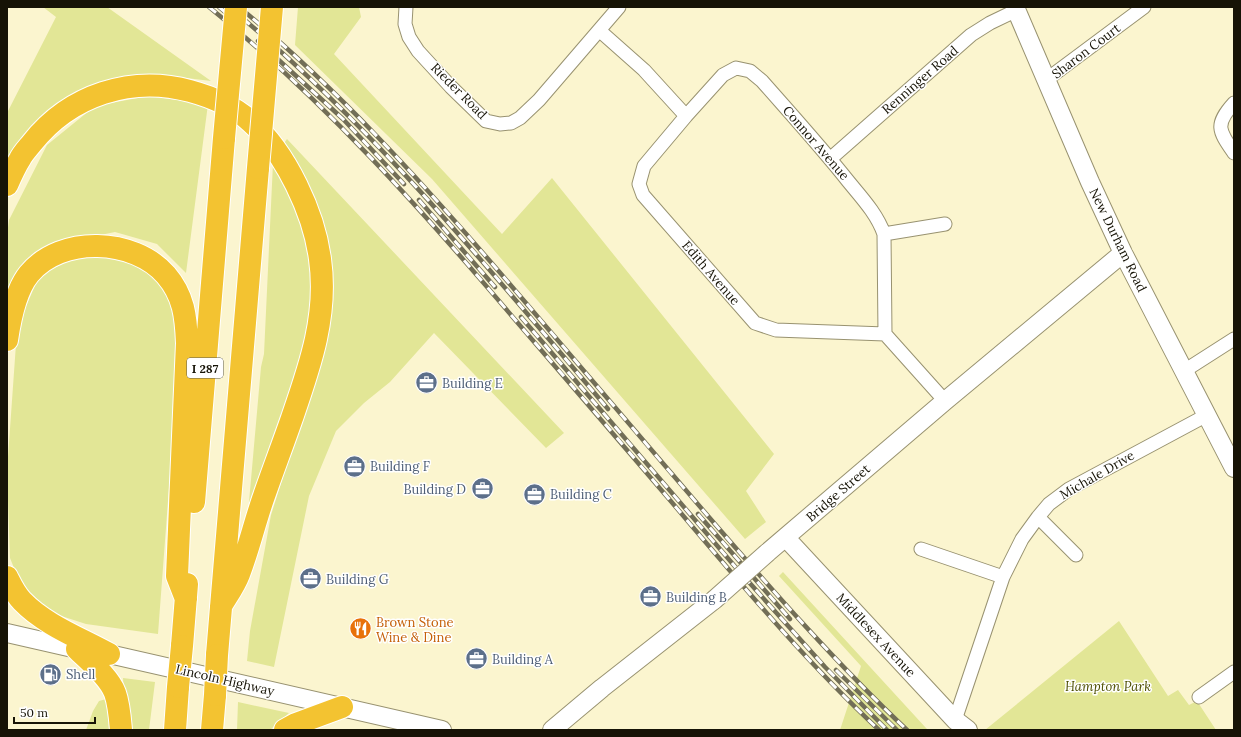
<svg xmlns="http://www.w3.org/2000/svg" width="1241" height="737" font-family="Lora,serif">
  <rect width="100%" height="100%" fill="#fbf5cf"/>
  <!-- green -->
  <path fill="#e2e696" d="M43,7H107L211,81L153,74L89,86L42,117L7,168V113L56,17Z
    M298,7H359L361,17L334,54L502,234L552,178L774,454L746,491L766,522L745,539L432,179L295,45Z
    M148,96L208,104L186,273L157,244L115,232L52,245L7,289V235L9,220L47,145L95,106Z
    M287,139L564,433L546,448L434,333L390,382L364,403L336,431L309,496L274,667L247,661L250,631L271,515L322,353L329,267L282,146Z
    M273,163L292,196L309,242L316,290L309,345L253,504L249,502L261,367L264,354Z
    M81,254L121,256L156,275L183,324L175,408L158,634L86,624L52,613L20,583L10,558L7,471L16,344L22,316L39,276Z
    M783,572L926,728L928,730H840L861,666L779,576Z
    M1119,621L1168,696L1178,690L1189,705L1197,701L1216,730H985Z
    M123,678L155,682L149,730H126Z
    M110,698L112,730H86L93,711L99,701Z
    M238,702L289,713L270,730H237Z"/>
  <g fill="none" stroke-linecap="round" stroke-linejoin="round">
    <defs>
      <path id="street" d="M406,7L405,24L409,37L418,51L451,87L486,121L500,124L511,123L520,118L539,100L619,7
        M600,31L644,70L686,116
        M1046,80L1144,7
        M1234,103C1214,125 1219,131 1234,153
        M830,159L971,35L990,23L1017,10
        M884,234L945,224
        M885,334L776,330L755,323L643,195L639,184L644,166L686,116L723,75L736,68L750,71L762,81C791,114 821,147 848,181C862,198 877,214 884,234L885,334L945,401
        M1184,371L1234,339
        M1038,517L1076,555
        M921,549L1003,577
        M1199,697L1234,672
        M955,720L1003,577L1022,539L1038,517L1049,504L1069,489L1207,415"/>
      <path id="secondary" d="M1015,7L1090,182L1123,253L1234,468
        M786,538L955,720L968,730
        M767,553L945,401L1123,253
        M7,633L77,649L109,654L442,730
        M552,730L602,688L714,600"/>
      <path id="highway" d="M7,185C11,176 15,167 20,159C23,153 28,148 32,143C70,95 131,75 190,91C212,97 234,106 251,122C286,153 314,213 320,259C328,315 310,366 292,418C283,444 273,470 264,496C255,521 249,548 239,574C235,585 227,596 221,606
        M7,340C10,319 16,290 29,274C61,235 134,238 166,275C184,296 186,317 187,343L177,576L186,599
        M194,502L224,138
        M7,577C11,585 15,594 22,601C45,625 80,638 109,654
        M182,646L187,584
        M77,649C89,661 109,677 115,693C119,704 120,718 121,730
        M217,655L258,168
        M175,730L178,687
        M212,730L215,695
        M285,730L296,724L342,707"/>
    </defs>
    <!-- street casing -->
    <use href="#street" stroke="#989270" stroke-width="15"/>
    <!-- secondary casing -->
    <use href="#secondary" stroke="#989270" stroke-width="20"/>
    <!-- highway casing -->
    <use href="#highway" stroke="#fff" stroke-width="24"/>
    <!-- street -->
    <use href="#street" stroke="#fff" stroke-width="13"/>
    <!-- secondary -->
    <use href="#secondary" stroke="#fff" stroke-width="18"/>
    <!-- highway -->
    <use href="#highway" stroke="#f3c331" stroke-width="22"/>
    <defs>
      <path id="rail" d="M209,7C324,100 422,210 517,322C568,381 619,440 669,499C736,578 803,659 879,730
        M219,7L231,17
        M229,7C372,124 489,269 608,409
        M239,7C336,87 421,181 502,275C571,355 639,436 708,516C772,590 836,663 907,730
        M258,41L343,119L404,184
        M419,200L495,287
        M521,317L738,570L825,667L887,730
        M698,514L790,619
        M836,670L897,730"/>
    </defs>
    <!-- rail casing -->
    <use href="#rail" stroke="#726e57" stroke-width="4.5"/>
    <!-- rail -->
    <use href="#rail" stroke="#fff" stroke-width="3" stroke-dasharray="9" stroke-linecap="butt"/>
    <defs>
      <path id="secondary-bridge" d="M714,600L767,553"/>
      <path id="highway-bridge" d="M224,138L236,7
        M258,168L272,7
        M178,687L182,646
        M215,695L217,655"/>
    </defs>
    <!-- secondary-bridge casing -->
    <use href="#secondary-bridge" stroke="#989270" stroke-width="20" stroke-linecap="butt"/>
    <!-- highway-bridge casing -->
    <use href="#highway-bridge" stroke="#fff" stroke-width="24" stroke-linecap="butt"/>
    <!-- secondary-bridge -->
    <use href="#secondary-bridge" stroke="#fff" stroke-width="18"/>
    <!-- highway-bridge -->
    <use href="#highway-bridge" stroke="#f3c331" stroke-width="22"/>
  </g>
  <!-- icons -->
  <defs>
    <symbol id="office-disc" viewBox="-11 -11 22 22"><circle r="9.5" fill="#5c6f8a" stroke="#fff"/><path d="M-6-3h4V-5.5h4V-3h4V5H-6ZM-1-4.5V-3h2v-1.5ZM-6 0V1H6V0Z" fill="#fff"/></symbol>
    <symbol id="restaurant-disc" viewBox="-11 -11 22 22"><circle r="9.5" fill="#e8710a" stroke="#fff"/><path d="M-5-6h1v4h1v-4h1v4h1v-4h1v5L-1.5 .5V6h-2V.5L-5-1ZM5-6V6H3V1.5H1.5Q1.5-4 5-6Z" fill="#fff"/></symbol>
    <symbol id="fuel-disc" viewBox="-11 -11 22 22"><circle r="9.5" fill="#5c6f8a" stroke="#fff"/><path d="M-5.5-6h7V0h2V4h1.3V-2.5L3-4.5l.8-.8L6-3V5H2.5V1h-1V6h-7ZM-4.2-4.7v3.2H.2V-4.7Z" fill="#fff"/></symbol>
  </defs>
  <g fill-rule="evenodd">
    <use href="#office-disc" x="414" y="370" width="25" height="25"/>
    <use href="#office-disc" x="342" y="454" width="25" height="25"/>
    <use href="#office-disc" x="470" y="476" width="25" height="25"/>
    <use href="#office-disc" x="522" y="482" width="25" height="25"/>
    <use href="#office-disc" x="298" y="566" width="25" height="25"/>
    <use href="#office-disc" x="638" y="584" width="25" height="25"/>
    <use href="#restaurant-disc" x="348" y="616" width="25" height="25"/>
    <use href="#office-disc" x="464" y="646" width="25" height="25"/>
    <use href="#fuel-disc" x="38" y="662" width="25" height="25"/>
  </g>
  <g text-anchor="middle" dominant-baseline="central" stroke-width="3" stroke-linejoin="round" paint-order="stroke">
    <!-- shield labels -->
    <rect fill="#fff" stroke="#5c5a51" stroke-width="1" x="187" y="358" width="36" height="20" rx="3"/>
    <g font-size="12" font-weight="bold" fill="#161306">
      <text x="205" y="368">I 287</text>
    </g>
    <!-- street labels -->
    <g font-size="13" fill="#161306" stroke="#fff">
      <text transform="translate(1086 51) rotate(-37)">Sharon Court</text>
      <text transform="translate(920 80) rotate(-41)">Renninger Road</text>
      <text transform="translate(459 91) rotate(45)">Rieder Road</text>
      <text transform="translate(816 143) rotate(49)">Connor Avenue</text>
      <text transform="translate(1118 240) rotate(64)">New Durham Road</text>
      <text transform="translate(711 273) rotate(49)">Edith Avenue</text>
      <text transform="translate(1097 475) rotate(-30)">Michale Drive</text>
      <text transform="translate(838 493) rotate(-41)">Bridge Street</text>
      <text transform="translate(876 635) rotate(47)">Middlesex Avenue</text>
      <text transform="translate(225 680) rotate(13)">Lincoln Highway</text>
    </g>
    <!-- service labels -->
    <g font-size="13" fill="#4e5e75" stroke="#fff" text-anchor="start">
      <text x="442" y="383">Building E</text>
      <text x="370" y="466">Building F</text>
      <text x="466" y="489" text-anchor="end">Building D</text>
      <text x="550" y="494">Building C</text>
      <text x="326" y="579">Building G</text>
      <text x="666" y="597">Building B</text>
      <text x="492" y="659">Building A</text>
      <text x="66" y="674">Shell</text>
    </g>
    <!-- food labels -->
    <g font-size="13" fill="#c56008" stroke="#fff" text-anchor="start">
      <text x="376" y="622">Brown Stone<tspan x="376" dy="15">Wine &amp; Dine</tspan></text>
    </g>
    <!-- park labels -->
    <g font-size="13" font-style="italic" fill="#4f5003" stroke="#fff">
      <text x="1108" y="686">Hampton Park</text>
    </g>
  </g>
  <!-- border -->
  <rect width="1241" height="737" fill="none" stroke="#161306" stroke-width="16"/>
  <!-- scale -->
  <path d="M14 717v6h81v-6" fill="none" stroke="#161306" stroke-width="2"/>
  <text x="20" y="717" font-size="12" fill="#161306" stroke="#ffffff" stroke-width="3" paint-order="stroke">50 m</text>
</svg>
